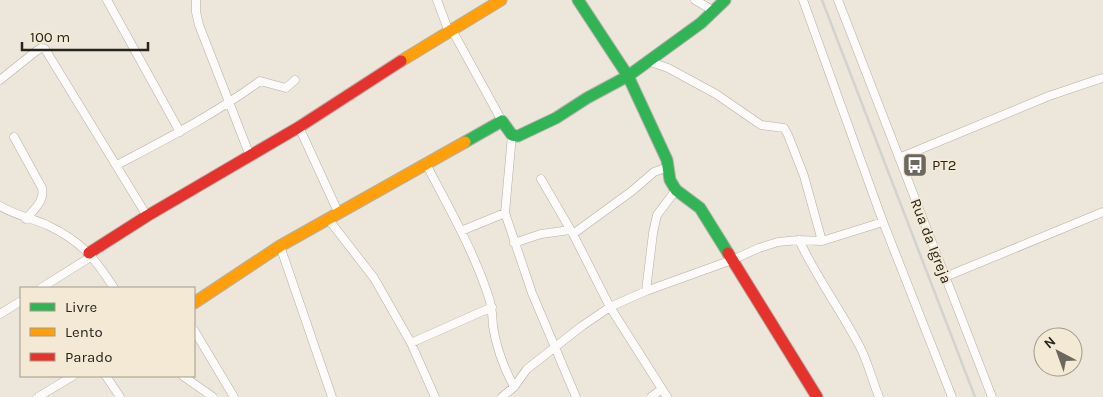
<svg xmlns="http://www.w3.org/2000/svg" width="1103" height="397" font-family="Karla,sans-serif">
  <rect width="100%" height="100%" fill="#ece6db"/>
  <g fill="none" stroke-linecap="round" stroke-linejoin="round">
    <defs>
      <path id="street" d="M107,0L180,132
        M196,0V12L199,25L250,156
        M437,0L449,32
        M695,0L714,11
        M803,0L883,222L952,397
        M838,0L992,397
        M452,30L502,121
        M648,61L668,68L716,94L761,125L784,128L788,135L804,176L822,241
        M0,80L35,52L41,48L45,49L147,216
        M299,127L339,214
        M512,135L505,213L532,293L576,397
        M14,137L42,188C45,201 34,209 26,219
        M899,158L1049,96L1102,78
        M426,164C448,206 472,248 487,292C492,305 492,313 493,326C496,347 504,368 514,387
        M117,165C166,139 215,114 260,81L286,88L295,80
        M541,179L573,234L610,307L667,397
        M0,206C15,215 31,218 47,225C81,241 94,257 114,288
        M329,220L374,278L411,343L435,397
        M461,231L505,213
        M573,234L632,191L654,172L668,167
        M799,240C816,277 841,310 860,347C868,362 872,380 879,397
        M514,243L541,234L570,230
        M280,246L332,397
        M945,277L1103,212
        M41,288L92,256
        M646,291L653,233L657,215L676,190
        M0,314L21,301
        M194,330L234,397
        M411,343L492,307
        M106,376L120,397
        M183,376L213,397
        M38,397L73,376
        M502,397L514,387L527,369L582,326L610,307L646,291L732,260L759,248L778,242L799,240L822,241L883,222
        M651,397L662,389"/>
      <path id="fast" d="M578,0L628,76L667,160L670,180L676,190L700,208L728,253
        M465,142L502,121L512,135L518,136L556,118L587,98L628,76L701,23L725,0"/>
      <path id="slow" d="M401,61L501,0
        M194,303L280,246L465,142"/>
      <path id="jam" d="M89,253L147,216L299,127L401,61
        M728,253L817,397"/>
    </defs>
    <!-- street casing -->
    <use href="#street" stroke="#b4afa7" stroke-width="9"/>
    <!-- fast casing -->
    <use href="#fast" stroke="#b4afa7" stroke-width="13"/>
    <!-- slow casing -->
    <use href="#slow" stroke="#b4afa7" stroke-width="13"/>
    <!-- jam casing -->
    <use href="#jam" stroke="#b4afa7" stroke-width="13"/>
    <!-- street -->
    <use href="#street" stroke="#fcfbfa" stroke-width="8"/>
    <!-- fast -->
    <use href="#fast" stroke="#30b455" stroke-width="11"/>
    <!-- slow -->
    <use href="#slow" stroke="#ff9f0a" stroke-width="11"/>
    <!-- jam -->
    <use href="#jam" stroke="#e5322d" stroke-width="11"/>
    <!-- rail -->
    <path stroke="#d3d2cf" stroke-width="2.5" d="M822,0L975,397"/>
  </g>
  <!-- icons -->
  <defs>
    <symbol id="bus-square" viewBox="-11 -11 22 22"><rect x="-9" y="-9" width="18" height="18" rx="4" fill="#6c685f" stroke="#f3e9d4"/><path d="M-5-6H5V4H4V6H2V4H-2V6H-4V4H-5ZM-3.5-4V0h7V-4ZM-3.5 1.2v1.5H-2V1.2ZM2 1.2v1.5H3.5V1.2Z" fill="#fff"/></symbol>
  </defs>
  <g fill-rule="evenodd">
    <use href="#bus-square" x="901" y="151" width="28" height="28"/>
  </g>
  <g text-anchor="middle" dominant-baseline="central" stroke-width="4" stroke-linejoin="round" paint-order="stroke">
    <!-- poi labels -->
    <g font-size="15" fill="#27241c" stroke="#f3e9d4" text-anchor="start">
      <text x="932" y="165">PT2</text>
    </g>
    <!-- street labels -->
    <g font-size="15" fill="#27241c" stroke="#f3e9d4">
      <text transform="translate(931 241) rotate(69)">Rua da Igreja</text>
    </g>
  </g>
  <!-- legend -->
  <rect x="20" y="287" width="175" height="90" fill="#f3e9d4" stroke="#a19a8a"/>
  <rect x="30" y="303" width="25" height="8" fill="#30b455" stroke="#a19a8a"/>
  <text x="65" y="312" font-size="15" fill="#27241c">Livre</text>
  <rect x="30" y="328" width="25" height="8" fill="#ff9f0a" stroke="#a19a8a"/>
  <text x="65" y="337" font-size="15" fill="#27241c">Lento</text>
  <rect x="30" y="353" width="25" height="8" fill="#e5322d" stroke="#a19a8a"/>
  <text x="65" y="362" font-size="15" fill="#27241c">Parado</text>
  <!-- north arrow -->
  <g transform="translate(1058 352) rotate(319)"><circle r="24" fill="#f3e9d4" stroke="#a19a8a"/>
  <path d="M0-4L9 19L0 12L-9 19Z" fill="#6c685f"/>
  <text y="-8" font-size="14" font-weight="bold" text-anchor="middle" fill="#27241c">N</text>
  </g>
  <!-- scale -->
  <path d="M22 42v8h126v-8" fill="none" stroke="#27241c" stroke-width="2.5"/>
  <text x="30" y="42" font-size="15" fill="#27241c" stroke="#f3e9d4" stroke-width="4" paint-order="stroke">100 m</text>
</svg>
